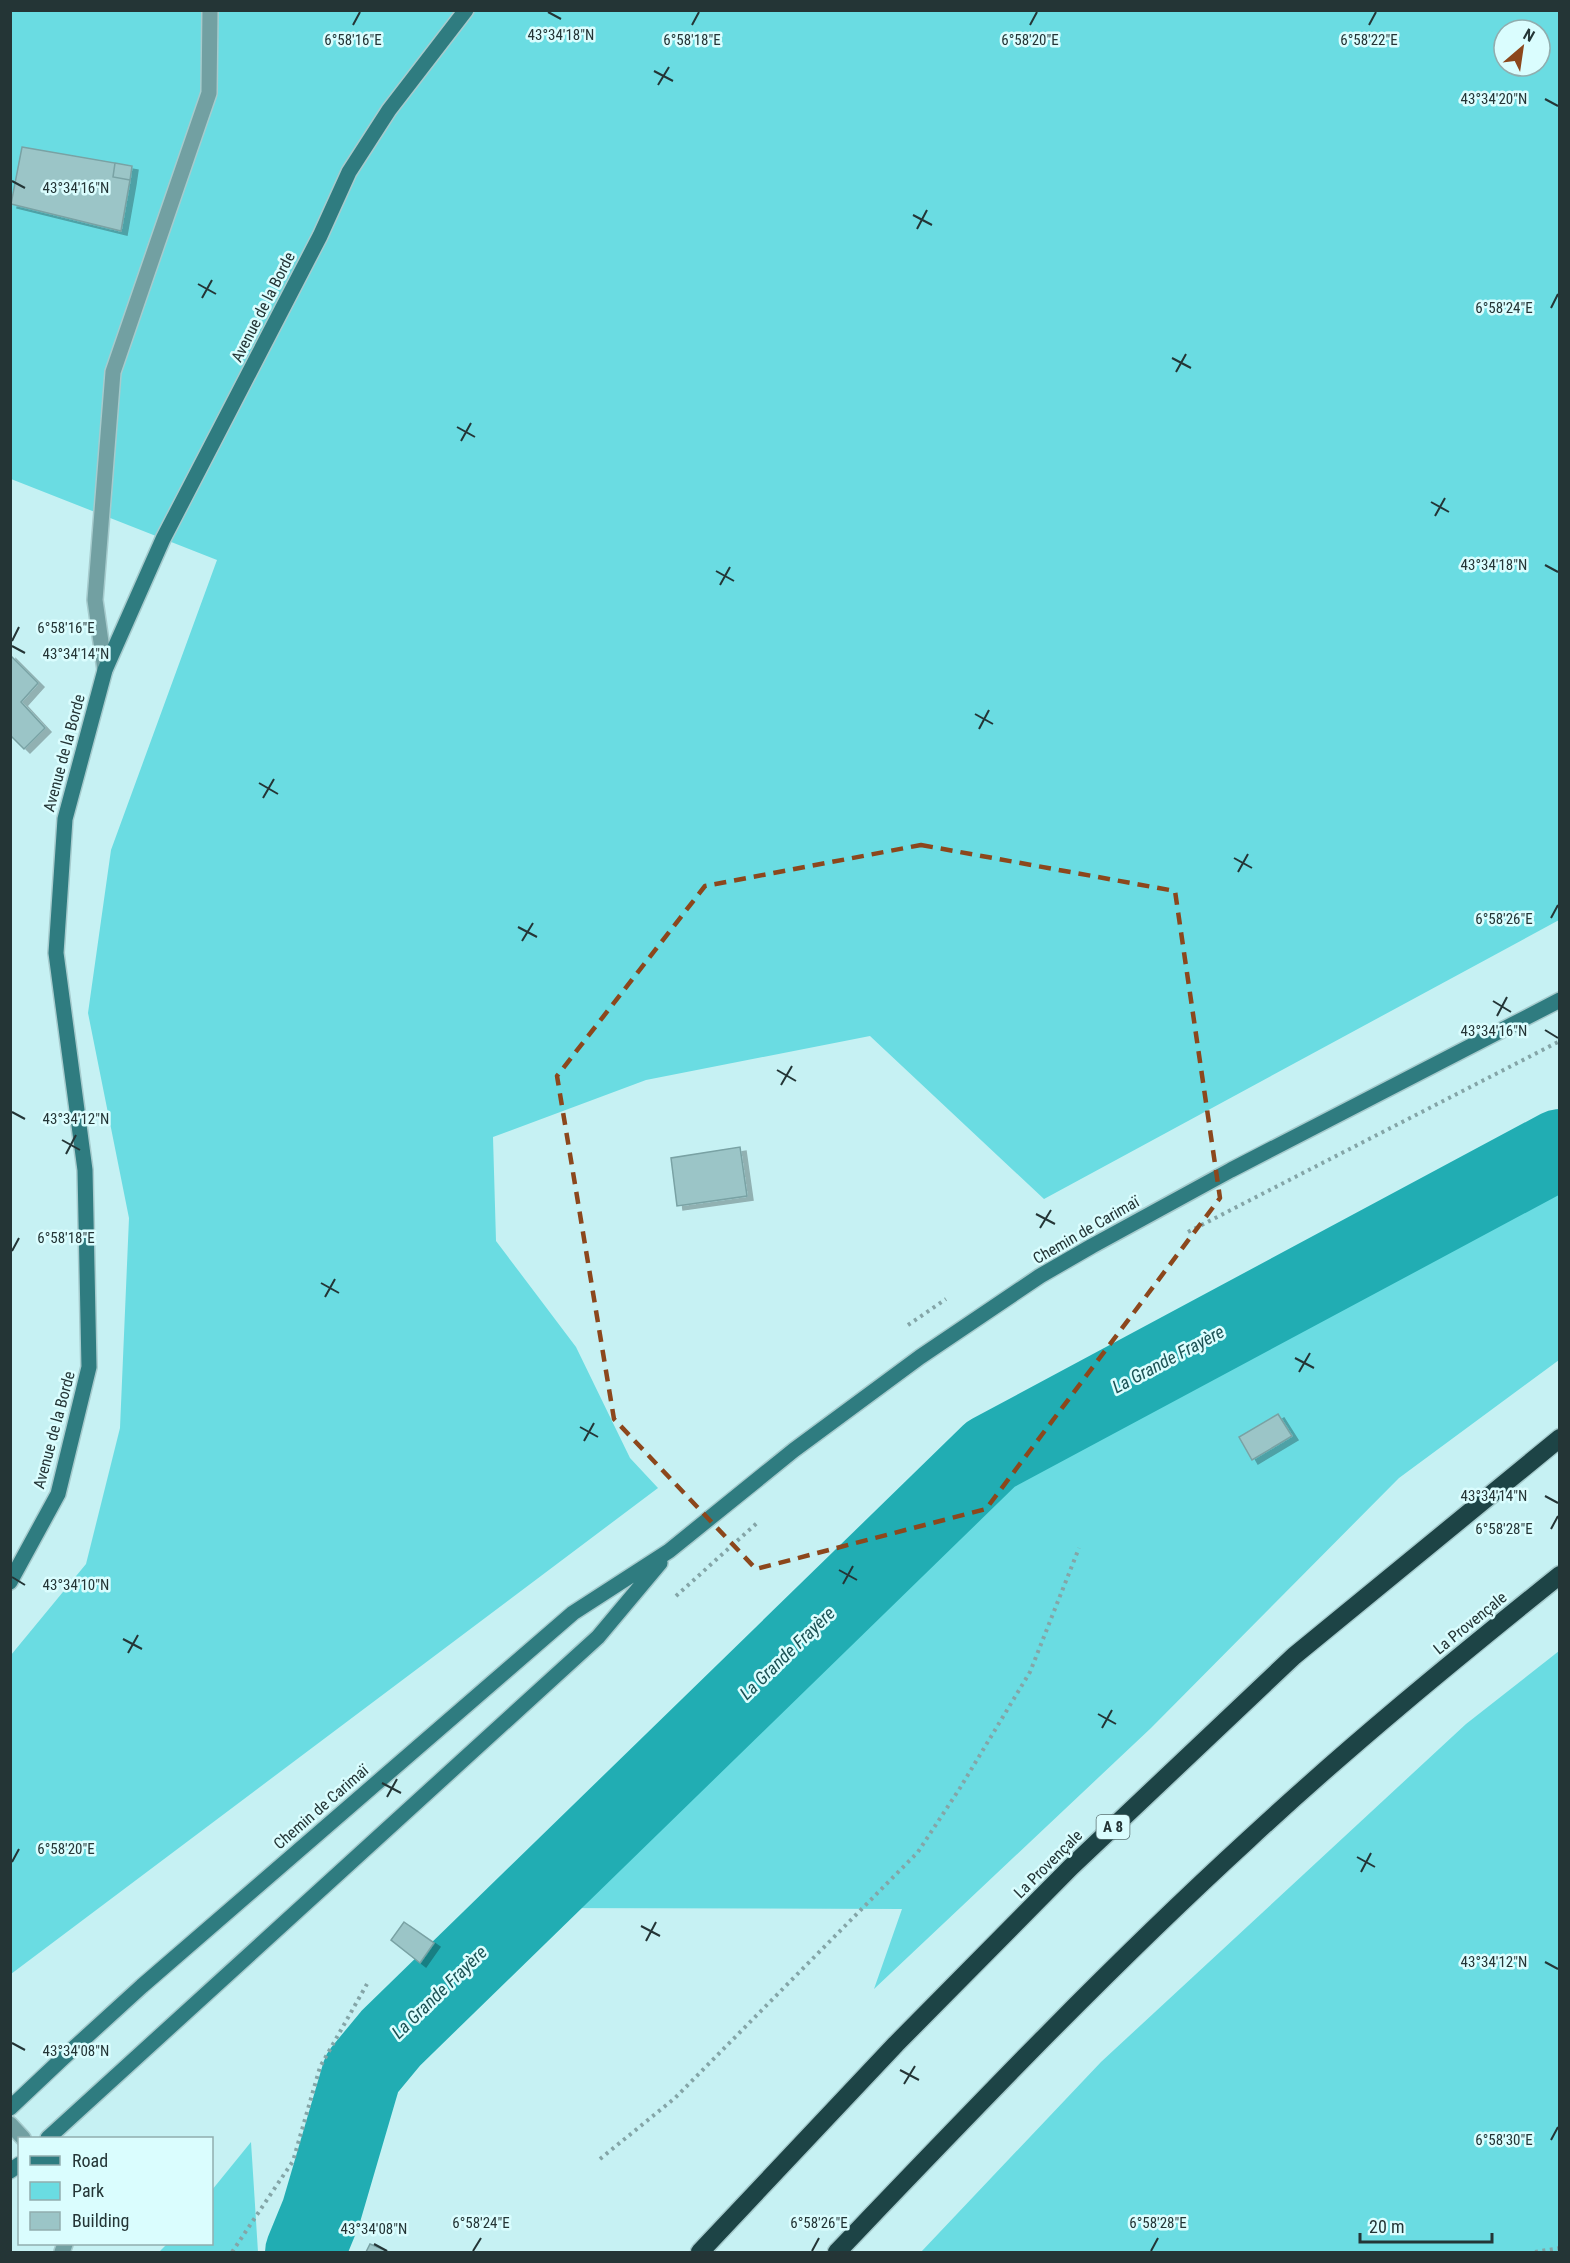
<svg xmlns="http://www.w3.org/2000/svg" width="1570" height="2263" font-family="'Roboto Condensed',sans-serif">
  <defs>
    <filter id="shadow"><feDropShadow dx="6" dy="4" stdDeviation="0" flood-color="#0004"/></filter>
  </defs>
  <rect width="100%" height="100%" fill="#c6f1f3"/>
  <!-- green -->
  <path fill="#6adce2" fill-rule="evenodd" d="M11,11H1559V920L1044,1199L870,1036L646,1080L493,1137L496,1241L576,1347L630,1458L658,1488L11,1974V1655L86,1564L120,1428L129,1218L88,1013L111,850L217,560L11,479ZM1504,30H1540V66H1504Z
    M1559,1165V1360L1399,1478L1151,1728L874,1989L902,1909L537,1908L1052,1445Z
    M1559,1651V2252H921L1101,2062L1466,1724Z
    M251,2142L258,2252H159L167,2244H212V2190Z"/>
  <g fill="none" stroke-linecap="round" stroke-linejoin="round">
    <!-- river -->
    <path stroke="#21adb3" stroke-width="80" d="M305,2252L321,2213L362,2073L391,2038L991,1454L1560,1149"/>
  </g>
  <!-- building -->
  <path fill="#9bc5c7" stroke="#79a2a4" stroke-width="1.5" filter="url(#shadow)" d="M22,147L115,163L113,177L130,180L121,231L11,204Z
    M115,163L132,166L130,180L113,177Z
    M10,655L38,683L21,702L45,728L24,749L10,735Z
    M740,1147L747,1196L677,1206L671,1158Z
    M1278,1414L1292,1436L1252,1460L1239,1437Z
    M404,1922L434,1943L420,1963L391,1940Z
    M370,2244L389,2252H366Z"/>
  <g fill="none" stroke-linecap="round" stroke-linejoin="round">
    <defs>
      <path id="street" d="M105,670L95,600L113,372L209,93L210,10
        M10,2124L23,2138
        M62,2252L65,2244"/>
      <path id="secondary" d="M10,1582L58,1494L89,1367L85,1170L56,953L65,819L105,670L163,539L320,236L349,172L389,110L466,10
        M10,2108L63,2058L142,1986L573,1613L669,1551L794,1450L920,1357L1040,1276L1092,1246L1231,1170L1560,1000
        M48,2138L598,1637L660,1563
        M10,2171L20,2164"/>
      <path id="highway" d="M700,2252L896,2044L1071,1867L1294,1656L1560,1438
        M837,2252C971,2112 1105,1971 1248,1840C1348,1747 1454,1660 1560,1575"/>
    </defs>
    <!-- street casing -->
    <use href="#street" stroke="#a6cbcd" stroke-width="18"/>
    <!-- secondary casing -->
    <use href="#secondary" stroke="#a6cbcd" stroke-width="18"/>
    <!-- highway casing -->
    <use href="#highway" stroke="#a6cbcd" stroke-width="21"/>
    <!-- path -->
    <path stroke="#84a5a7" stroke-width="4" stroke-dasharray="3 4.5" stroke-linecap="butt" d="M1188,1232L1560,1041
      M908,1325L946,1299
      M676,1596L758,1522
      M600,2159L675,2098L918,1852L960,1788L1030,1672L1079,1548
      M232,2252L293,2161L320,2067L367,1984
      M1535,2252L1560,2248"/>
    <!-- street -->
    <use href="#street" stroke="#72a0a2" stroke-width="15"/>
    <!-- secondary -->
    <use href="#secondary" stroke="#2f7c80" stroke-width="15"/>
    <!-- highway -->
    <use href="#highway" stroke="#1d4446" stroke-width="18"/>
  </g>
  <!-- marked area -->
  <path fill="none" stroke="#8c471c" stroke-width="4.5" stroke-dasharray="12 8" stroke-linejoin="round" d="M921,845L1175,891L1220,1198L986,1509L756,1569L614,1419L557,1076L705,886Z"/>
  <!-- ticks -->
  <path fill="none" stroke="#243536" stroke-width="2" d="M548,12L561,19M353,25L360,12M692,25L699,12M1030,25L1037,12M1369,25L1376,12M654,71L673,81M658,85L669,67M1545,99L1558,106M12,181L25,188M913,215L932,225M917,229L927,210M198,284L216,294M202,298L212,280M1551,308L1558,294M1172,358L1191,368M1176,372L1186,354M457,427L475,437M461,441L471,423M1431,502L1449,512M1435,516L1445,498M1545,565L1558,572M716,571L734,581M720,585L730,567M12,641L19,627M12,646L25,653M975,714L993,724M979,729L989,710M259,783L278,794M263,798L274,779M1234,858L1252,868M1238,872L1248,854M1551,918L1558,905M518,927L537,937M522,941L533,923M1493,1001L1511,1012M1497,1016L1507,997M1545,1030L1558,1038M777,1070L796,1081M781,1085L792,1066M12,1112L25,1119M62,1140L80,1150M66,1154L76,1135M1036,1214L1055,1224M1040,1228L1051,1210M12,1251L19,1238M321,1283L339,1293M325,1297L335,1279M1295,1358L1314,1368M1299,1372L1310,1353M580,1427L598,1437M584,1441L594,1423M1545,1496L1558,1503M1551,1529L1558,1516M839,1570L857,1580M12,1577L25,1585M843,1584L853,1566M123,1639L142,1649M128,1653L138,1635M1098,1714L1116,1724M1102,1728L1112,1710M382,1783L401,1793M387,1797L397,1779M1357,1857L1375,1867M12,1862L19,1849M1361,1872L1371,1853M641,1926L660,1936M646,1941L656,1922M1545,1962L1558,1969M12,2043L25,2050M900,2070L919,2080M904,2084L915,2066M1551,2140L1558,2127M374,2244L387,2251M473,2251L481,2238M812,2251L819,2238M1151,2251L1158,2238"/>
  <g text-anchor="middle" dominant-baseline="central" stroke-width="5" stroke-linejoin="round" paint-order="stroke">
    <!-- shield labels -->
    <rect fill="#dafdfe" stroke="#5b7172" stroke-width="1.5" x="1096.5" y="1815" width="33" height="24" rx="4.5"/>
    <g font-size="15" font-weight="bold" fill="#243536">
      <text x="1113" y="1827">A 8</text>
    </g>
    <!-- street labels -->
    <g font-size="16" fill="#243536" stroke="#dafdfe">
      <text transform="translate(263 307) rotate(-63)">Avenue de la Borde</text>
      <text transform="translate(64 753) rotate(-75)">Avenue de la Borde</text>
      <text transform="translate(1086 1230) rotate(-30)">Chemin de Carimaï</text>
      <text transform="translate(54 1430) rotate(-75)">Avenue de la Borde</text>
      <text transform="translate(1470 1623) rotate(-39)">La Provençale</text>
      <text transform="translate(321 1807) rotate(-41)">Chemin de Carimaï</text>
      <text transform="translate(1048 1864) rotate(-45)">La Provençale</text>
    </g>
    <!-- water labels -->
    <g font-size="18" font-style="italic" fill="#1c5254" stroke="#dafdfe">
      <text transform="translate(1168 1359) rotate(-28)">La Grande Frayère</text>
      <text transform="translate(787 1653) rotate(-44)">La Grande Frayère</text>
      <text transform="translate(439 1992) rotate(-44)">La Grande Frayère</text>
    </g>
  </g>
  <g font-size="15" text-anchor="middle" fill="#243536" stroke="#dafdfe" stroke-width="5" stroke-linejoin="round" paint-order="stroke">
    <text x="561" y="40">43°34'18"N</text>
    <text x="353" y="45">6°58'16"E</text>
    <text x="692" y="45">6°58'18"E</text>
    <text x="1030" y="45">6°58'20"E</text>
    <text x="1369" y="45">6°58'22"E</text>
    <text x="1494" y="104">43°34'20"N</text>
    <text x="76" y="193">43°34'16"N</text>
    <text x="1504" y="313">6°58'24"E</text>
    <text x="1494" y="570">43°34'18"N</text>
    <text x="66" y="633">6°58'16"E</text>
    <text x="76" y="659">43°34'14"N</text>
    <text x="1504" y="924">6°58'26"E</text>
    <text x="1494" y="1036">43°34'16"N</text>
    <text x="76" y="1124">43°34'12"N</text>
    <text x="66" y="1243">6°58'18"E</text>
    <text x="1494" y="1501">43°34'14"N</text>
    <text x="1504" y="1534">6°58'28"E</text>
    <text x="76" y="1590">43°34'10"N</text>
    <text x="66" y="1854">6°58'20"E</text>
    <text x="1494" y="1967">43°34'12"N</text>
    <text x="76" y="2056">43°34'08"N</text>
    <text x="1504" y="2145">6°58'30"E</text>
    <text x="481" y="2228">6°58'24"E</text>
    <text x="819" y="2228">6°58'26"E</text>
    <text x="1158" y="2228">6°58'28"E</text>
    <text x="374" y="2234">43°34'08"N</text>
  </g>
  <!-- border -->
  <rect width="1570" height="2263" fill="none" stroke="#243536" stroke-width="24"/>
  <!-- legend -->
  <rect x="18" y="2137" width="195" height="108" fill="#dafdfe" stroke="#91adae" stroke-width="1.5"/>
  <rect x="30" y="2156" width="30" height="9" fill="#2f7c80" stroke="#91adae" stroke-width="1.5"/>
  <text x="72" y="2167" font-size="18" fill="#243536">Road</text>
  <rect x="30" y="2182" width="30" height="18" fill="#6adce2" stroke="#91adae" stroke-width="1.5"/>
  <text x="72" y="2197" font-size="18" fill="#243536">Park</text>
  <rect x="30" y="2212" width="30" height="18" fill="#9bc5c7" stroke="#91adae" stroke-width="1.5"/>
  <text x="72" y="2227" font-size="18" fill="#243536">Building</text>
  <!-- north arrow -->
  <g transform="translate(1522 48) rotate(29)"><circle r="28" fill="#dafdfe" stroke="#91adae" stroke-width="1.5"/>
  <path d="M0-4.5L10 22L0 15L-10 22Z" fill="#8c471c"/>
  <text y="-9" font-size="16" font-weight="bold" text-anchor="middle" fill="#243536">N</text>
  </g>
  <!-- scale -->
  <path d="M1360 2233v9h132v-9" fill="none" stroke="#243536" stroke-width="3"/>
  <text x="1369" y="2233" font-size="18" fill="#243536" stroke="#dafdfe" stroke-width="4.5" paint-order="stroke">20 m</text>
</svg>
